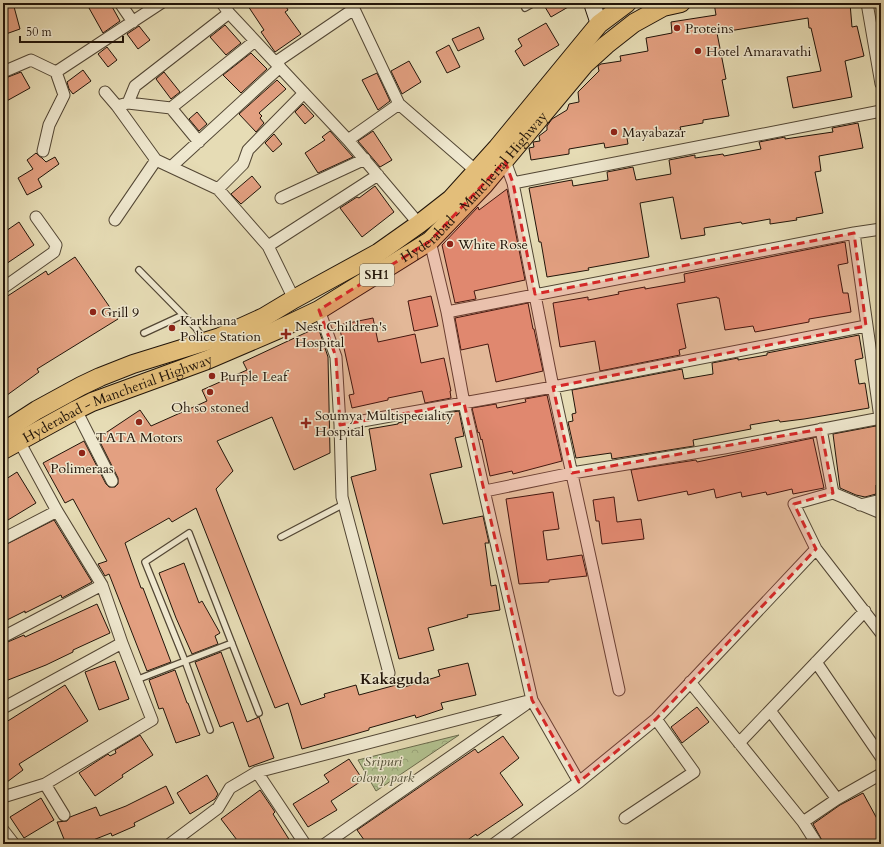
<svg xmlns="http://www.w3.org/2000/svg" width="884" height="847" font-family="Cardo,serif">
  <defs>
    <pattern id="park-crowns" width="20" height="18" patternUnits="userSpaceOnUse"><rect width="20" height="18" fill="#b2c18f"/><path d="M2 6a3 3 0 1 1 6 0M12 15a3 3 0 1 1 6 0" fill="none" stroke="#99a57a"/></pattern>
  </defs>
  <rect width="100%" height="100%" fill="#e6dcb5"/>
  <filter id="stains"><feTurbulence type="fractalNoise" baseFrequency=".005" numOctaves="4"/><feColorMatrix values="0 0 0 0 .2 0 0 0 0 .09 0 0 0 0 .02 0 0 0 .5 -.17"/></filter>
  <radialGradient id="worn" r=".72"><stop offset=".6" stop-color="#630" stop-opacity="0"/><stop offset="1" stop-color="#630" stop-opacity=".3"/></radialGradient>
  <!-- park -->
  <path fill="url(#park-crowns)" stroke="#6a6a4c" d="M459,735L376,791L358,760Z"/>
  <!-- building -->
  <path fill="#e3a081" stroke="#211409" d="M3,3H13L20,29L3,35Z
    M98,3H110L120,21L103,33L89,8Z
    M246,3H284L288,10L285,12L301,34L275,52L261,32L264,30Z
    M551,3H575L551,17L545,7Z
    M714,3H850L852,27L857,26L864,56L845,61L852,97L793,108L787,77L821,71L811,28H809L808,18L717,33L726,79L722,80L729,116L703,120V123L680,127L681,130L627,138L628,144L605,148L604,143L569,149V154L531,160L529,148L534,147L533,142L540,141L539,136L547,130V126L552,119L567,110L569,104L579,102L578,92L599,71L598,66L601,64L621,61L620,56L648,51L646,38L672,33L671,22L716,15Z
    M546,23L559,45L524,66L515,51L522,46L518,39Z
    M225,25L241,43L226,55L210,37Z
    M139,26L150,40L138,49L127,34Z
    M479,27L484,39L458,51L452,39Z
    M449,45L460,67L447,73L436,52Z
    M107,47L117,60L108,67L98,54Z
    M251,53L267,69L241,93L223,75Z
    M409,61L421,82L402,94L391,71Z
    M83,70L91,81L73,94L69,89L67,82Z
    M21,72L30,88L3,103V79Z
    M164,72L180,92L171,99L156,79Z
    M377,73L390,101L378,110L362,80Z
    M277,80L286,89L259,113L262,116L260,118L264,123L256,132L239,114Z
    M303,104L314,116L305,124L295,112Z
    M197,112L207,124L199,131L189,119Z
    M858,123L863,148L819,156L821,171L815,172L823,213L796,218L797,220L770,224V219L742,224L741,222L704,228L705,235L681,239L673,197L640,203L649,257L588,268L589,270L547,277L541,242H539L529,188L572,180L573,186L608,180L607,172L633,167L636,180L671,174L669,160L695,155V158L723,154L724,156L761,149L759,142L785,137V139L833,132L832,128Z
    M330,131L353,157L318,173L305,153L325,140L322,137Z
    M373,131L392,160L380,167L358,141Z
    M274,134L282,144L273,152L265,143Z
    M36,153L39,156L42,158L46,162L55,157L59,164L38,179L42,187L27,195L18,178L33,169L27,160Z
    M252,176L261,187L241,204L231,194Z
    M375,186L394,212L362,237L340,208L357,197L359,198Z
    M507,189L525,280L474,291L476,299L455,303L442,245L478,207L479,210Z
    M19,222L34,245L3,266V233Z
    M845,242L848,263L838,265L843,293H848L851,312L809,319V322L755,332L753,326L725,330L719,298H717V297L677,304L686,348L679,350L680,355L600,371L595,341L560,347L553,303L588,297V300L619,294L618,292L645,287V289L685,282L684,274Z
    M75,257L118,319L37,369L39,372L3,398V299L46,271L48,275Z
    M431,296L438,326L414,331L408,301Z
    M528,303L533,329H534L543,371L496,382L488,344L461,350L455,318Z
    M373,318L378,342L415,334L421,363L444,358L451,391H450L451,398L425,403L422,391L388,398V400L352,408L349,395L354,394L339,325Z
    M318,327L328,357L330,453L294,470L272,417L217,441L233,471L216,489L301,705L325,697L324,694L356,685L359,695L396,685L398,689L440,676L438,670L468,663L476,695L441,703L443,709L416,718L415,715L369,728V730L302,749L288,703L275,708L196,508L172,522L169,518L125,543L141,588H143L171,662L147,671L109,574L105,576L98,564L107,561L73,499L65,503L43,463L84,441L106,484L109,487H115L118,484V478L98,438L140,410L151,426L207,401L202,390L247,370L243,362Z
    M859,335L863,358L855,360L859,384L865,383L869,408L804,419L780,422L779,420L750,425L751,429L693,440L694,446L612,459L611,453L576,458L568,422L573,421L572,414L576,413L572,390L682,369L684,379L713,374L712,363L738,358V360L767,355V353Z
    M547,395L562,461L513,474L512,471L490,476L482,439L481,440L479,432L478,433L472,408L496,404L497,408L526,402L525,399Z
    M459,411L464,436L455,438L462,467L430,474L443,524L483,516L489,543H485L491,586L496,585L500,610L467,615L468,617L428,628L434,650L399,659L351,477L376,470L369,429L398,424V423L422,417Z
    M881,425V485H876V494L865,497L856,495L840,488L833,434Z
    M813,438L824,488L793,494L792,489L767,495L766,492L742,497L741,492L716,498L714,489L688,495L687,491L638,501L631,470L696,460L697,462Z
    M17,472L36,503L3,523V481Z
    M553,492L559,529L543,531L547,560L582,555L587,576L549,580V582L519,584L506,499Z
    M614,497L617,522L641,519L644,539L602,544L599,521H596L593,500Z
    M54,520L92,582L62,598L61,595L25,613V611L3,622V546Z
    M184,563L199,603L202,601L220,633L215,636L218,644L192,654L176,618L159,573Z
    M97,604L110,633L73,650V652L46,665L3,682V644L24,635L25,637Z
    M221,652L247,722L259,717L274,758L249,767L233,722L220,727L195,662Z
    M115,661L129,699L99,710L85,672Z
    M175,670L187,703H188L200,735L176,743L163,708L159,709L149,680Z
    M65,685L88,721L19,764L23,770L3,785V724Z
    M697,707L709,722L682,743L671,727Z
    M140,735L153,755L122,775L123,777L95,796L79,773L108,754L110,756L116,753L115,750Z
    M503,736L519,758L500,773L523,805L477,836L476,834L462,844H367L357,830L475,749L478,753Z
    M349,759L363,780L331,801L337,810L308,827L293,804L329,782L324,775Z
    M207,775L218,794L215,799L190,814L177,793Z
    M166,786L174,803L134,823L135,826L112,836L111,833L83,844H66L57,822L67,821L70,817L96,807L100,816L126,806Z
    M260,790L275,812L273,814L292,844H240L221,819Z
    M863,793L881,826V841L875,844H824L813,824L840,805Z
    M41,798L54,820L24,838L10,817Z"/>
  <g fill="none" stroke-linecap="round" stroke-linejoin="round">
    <defs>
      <path id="lane" d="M525,8L534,3
        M139,270L196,328L204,340
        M144,333L183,315
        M281,537L344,504
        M136,680L232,643
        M210,730L185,661L145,562L189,533L259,713"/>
      <path id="street" d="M120,3L133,22
        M222,3L229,13L348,140L419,224
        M867,3L881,84
        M276,62L354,9L399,104L475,170
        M3,72L31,60L56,72L161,3
        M105,92L117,106L128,103L135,86L229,13
        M128,103L171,108L255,41
        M117,106L156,160L218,189L268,246L294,299
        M171,108L199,142
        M348,140L399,104
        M43,151L49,125L64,95L56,72
        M505,161L513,183L553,387L619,690
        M172,166L280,67
        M513,183L881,111
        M218,189L243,164L248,150L304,93
        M281,198L365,159
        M115,220L156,160
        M854,233L880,418
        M430,241L447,312L464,403L532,700L579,782
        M268,246L378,175
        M3,288L54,252L56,245L36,217
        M319,310L336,357L340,425L342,497L389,673
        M447,312L854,233L881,229
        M76,410L112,481
        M340,425L553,387L866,326
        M821,429L833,493L794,504L816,549L881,633
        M485,491L572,473L724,448L881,418
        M833,493L881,513
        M860,505L881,500
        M3,539L57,511
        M3,637L102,585
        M816,662L881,757
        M690,682L803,822L817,844
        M3,708L122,643
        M771,712L837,799
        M739,743L865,611
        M257,772L305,844
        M45,784L64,815
        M3,797L45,784L152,720L122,643L102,585L57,511L19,441
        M625,818L694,772L656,719
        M803,822L837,799L881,774
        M3,830L14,844
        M170,844L218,808L230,788L257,772L532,700
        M325,844L525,705
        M494,844L579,782L656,719L816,549"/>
      <path id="secondary" d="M592,3L599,24"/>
      <g id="primary">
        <path d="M3,432L37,410L81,386L100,377L133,364L220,337L264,317L294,299L378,253L419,224L451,199L497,148L599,24L627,3"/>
        <path id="s1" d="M3,450L76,410L92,402L207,360L277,330L319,310L430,241L484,185L585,64L606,45L634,23L663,7L681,3"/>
      </g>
    </defs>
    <!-- lane casing -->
    <use href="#lane" stroke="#524634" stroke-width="8"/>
    <!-- street casing -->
    <use href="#street" stroke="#524634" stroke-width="13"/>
    <!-- secondary casing -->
    <use href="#secondary" stroke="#211409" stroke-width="18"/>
    <!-- primary casing -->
    <use href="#primary" stroke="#211409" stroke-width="20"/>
    <!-- lane -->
    <use href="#lane" stroke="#efe8cf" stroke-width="5.5"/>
    <!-- street -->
    <use href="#street" stroke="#efe8cf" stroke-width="11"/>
    <!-- secondary -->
    <use href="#secondary" stroke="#efe8cf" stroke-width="16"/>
    <!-- primary -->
    <use href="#primary" stroke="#e3be7a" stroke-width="18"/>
  </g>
  <!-- marked area -->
  <path fill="#d62828" fill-opacity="0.2" stroke="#d62828" stroke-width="3" stroke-dasharray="8 5" stroke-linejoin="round" d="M505,161L513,183L535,294L854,233L866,326L553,387L572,473L821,429L833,493L794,504L816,549L656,719L579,782L532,700L464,403L340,425L336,357L319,310L430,241Z"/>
  <!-- markers -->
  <g fill="#8f2418" stroke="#efe8cf" stroke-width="1.5">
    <circle cx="677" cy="28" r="4"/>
    <circle cx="698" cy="51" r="4"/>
    <circle cx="614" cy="132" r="4"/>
    <circle cx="450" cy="244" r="4"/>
    <circle cx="93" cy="312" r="4"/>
    <circle cx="172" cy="328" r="4"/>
    <path d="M284 328h4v4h4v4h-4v4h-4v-4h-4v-4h4z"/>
    <circle cx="212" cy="376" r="4"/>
    <circle cx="210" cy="392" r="4"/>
    <circle cx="139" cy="422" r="4"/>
    <path d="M304 417h4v4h4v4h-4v4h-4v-4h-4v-4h4z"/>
    <circle cx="82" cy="453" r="4"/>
  </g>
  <g text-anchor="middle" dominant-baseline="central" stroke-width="3" stroke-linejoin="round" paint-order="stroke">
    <!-- shield labels -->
    <rect fill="#efe8cf" stroke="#5f5444" stroke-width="1" x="360" y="264" width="34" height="22" rx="3"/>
    <g font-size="13" font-weight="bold" fill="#211409">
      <text x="377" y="275">SH1</text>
    </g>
    <!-- poi labels -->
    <g font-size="14" fill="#211409" stroke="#efe8cf" text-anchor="start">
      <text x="685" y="28">Proteins</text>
      <text x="706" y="51">Hotel Amaravathi</text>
      <text x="622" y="132">Mayabazar</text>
      <text x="458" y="244">White Rose</text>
      <text x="101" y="312">Grill 9</text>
      <text x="180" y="320">Karkhana<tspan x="180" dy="16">Police Station</tspan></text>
      <text x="295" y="326">Nest Children's<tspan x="295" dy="16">Hospital</tspan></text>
      <text x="220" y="376">Purple Leaf</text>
      <text x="210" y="407" text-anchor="middle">Oh so stoned</text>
      <text x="315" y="415">Soumya Multispeciality<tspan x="315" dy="16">Hospital</tspan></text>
      <text x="139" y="437" text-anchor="middle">TATA Motors</text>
      <text x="82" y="468" text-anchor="middle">Polimeraas</text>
    </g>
    <!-- street labels -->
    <g font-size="14" fill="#211409" stroke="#efe8cf">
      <text stroke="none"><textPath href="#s1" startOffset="546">Hyderabad - Mancherial Highway</textPath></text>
      <text stroke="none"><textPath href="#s1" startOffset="126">Hyderabad - Mancherial Highway</textPath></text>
    </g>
    <!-- park labels -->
    <g font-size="14" font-style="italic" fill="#545138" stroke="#efe8cf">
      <text x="383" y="761">Sripuri<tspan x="383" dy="16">colony park</tspan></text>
    </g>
    <!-- neighbourhood labels -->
    <g font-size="15" font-weight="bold" fill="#211409" stroke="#efe8cf">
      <text x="395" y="679">Kakaguda</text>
    </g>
  </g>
  <!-- margin -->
  <rect width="884" height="847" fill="none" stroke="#e6dcb5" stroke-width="16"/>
  <rect x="4" y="4" width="876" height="839" fill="none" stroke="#211409" stroke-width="2"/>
  <rect x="8" y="8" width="868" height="831" fill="none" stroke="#211409"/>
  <!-- scale -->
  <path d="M20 36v6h103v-6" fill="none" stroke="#211409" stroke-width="2"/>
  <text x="26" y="36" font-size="12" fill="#211409" stroke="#efe8cf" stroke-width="3" paint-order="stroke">50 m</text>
  <rect width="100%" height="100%" filter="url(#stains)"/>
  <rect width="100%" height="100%" fill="url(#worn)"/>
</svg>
